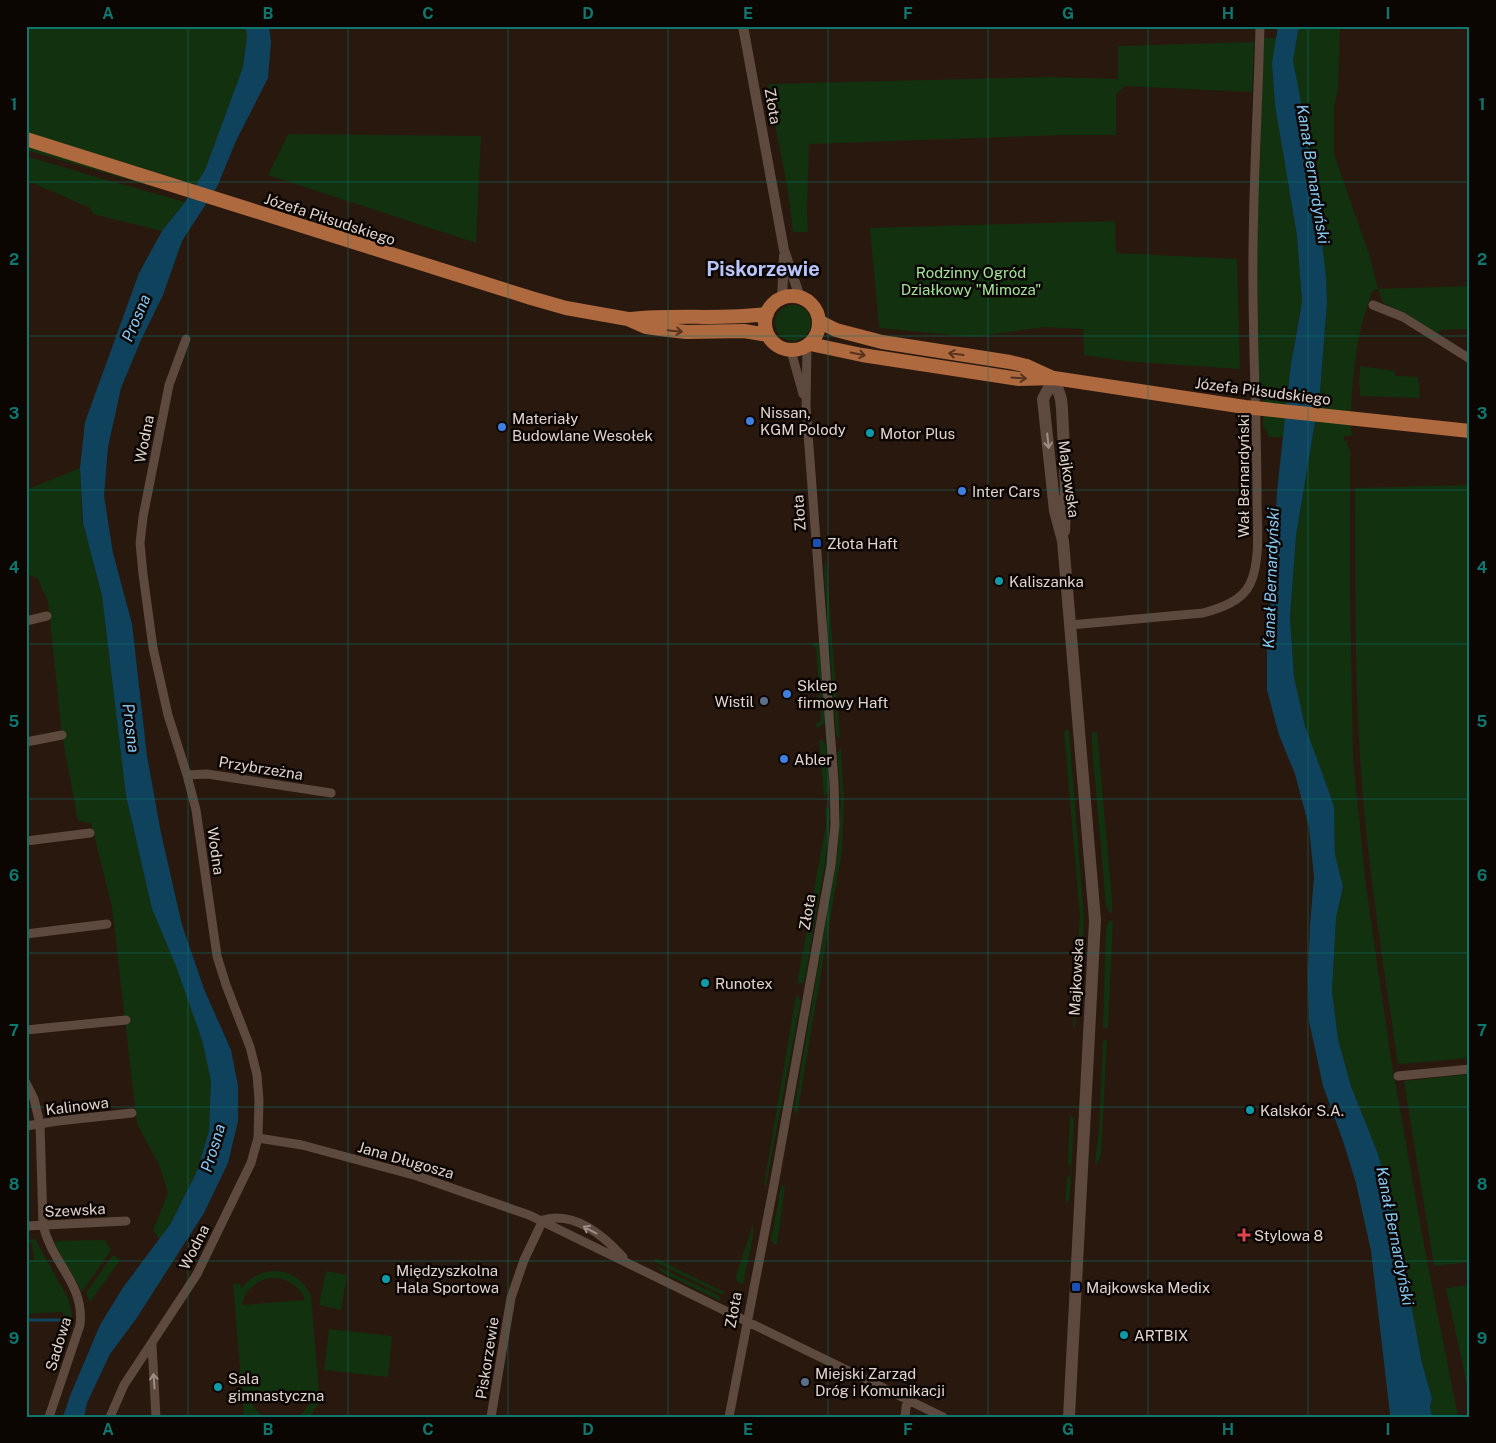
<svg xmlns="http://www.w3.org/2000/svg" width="1496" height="1443" font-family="'Public Sans',sans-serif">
  <rect width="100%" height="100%" fill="#29180e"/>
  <!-- green -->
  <path fill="#12310f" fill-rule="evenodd" d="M26,26H245L247,36L243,67L205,170L196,185L26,132Z
    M1299,26H1340L1338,88L1334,107V154L1369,254L1378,289L1470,286V329L1440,330L1438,335L1405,313L1383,303L1378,289L1372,291C1368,305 1363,318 1360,332C1353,365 1351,397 1351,430L1353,434L1350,436H1344V441H1346L1350,451V591L1353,759L1366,886L1391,1059L1424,1245L1458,1417H1432L1430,1407L1432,1398L1422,1363L1394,1212L1378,1154L1351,1086L1338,1039L1332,991L1336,918L1343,887L1335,854V831L1305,726L1294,677L1290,617L1296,536L1320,392L1327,303L1326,277L1317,198L1293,60Z
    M1264,38H1277L1272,63L1275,105L1297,236L1302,302L1295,338L1283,437H1268L1267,431L1263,427L1264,406L1259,379L1257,239Z
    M1254,42L1252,92L1125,86L1116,94V135H1062L809,144L807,211L808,232H793L788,191L768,88L769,84L1050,77L1118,79V46Z
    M288,134L481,136L476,243L268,175Z
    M26,145L158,186V188L26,150Z
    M26,156L89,175L185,202L162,231L93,214L90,208L26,180Z
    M1115,221L1116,253L1237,259L1240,369L1123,361L1084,355L1083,329L1044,327L974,337L879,328L870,228Z
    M775 323a18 18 0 1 1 36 0a18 18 0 1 1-36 0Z
    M1360,366L1395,371V376L1418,377L1420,398L1360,396L1359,382Z
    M80,468L82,520L102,596L126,796L152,909L176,964L202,1040L211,1080L209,1131L197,1171L171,1223L159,1239L153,1230L168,1193L160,1166L137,1124L112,907L91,823L78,821L62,735L48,602L38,579L26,573V490Z
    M1470,485V1058L1398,1064C1383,962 1366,859 1360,756C1354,667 1356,577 1355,488Z
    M825,562H826L840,738L837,737L836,733L824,573Z
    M815,642L819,644L825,722L818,728L815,725L821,720L816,648L811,645Z
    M1069,730L1084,918L1083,934L1078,966L1075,1026H1073L1080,916L1064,731Z
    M1097,731L1112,900V913H1110L1106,906L1092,745V733Z
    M819,739L825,743L826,749L829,786V791L824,797Z
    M841,748L844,804L842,850L797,1115L794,1110L838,848L841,800L837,752Z
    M825,806L829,809L830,815L825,864L804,982L797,984L826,824Z
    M1113,920L1108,1028H1105L1103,1027L1106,929L1108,922Z
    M796,995L801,1000L766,1186L764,1185Z
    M1105,1040H1107L1101,1155L1097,1165L1095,1162L1099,1130L1103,1042Z
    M1470,1074V1262L1434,1266L1404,1081Z
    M1070,1115L1074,1119L1070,1195L1069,1200L1065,1203L1067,1177L1070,1176L1071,1165H1068Z
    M781,1186H785L777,1245L774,1244L771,1240Z
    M753,1224V1236L743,1284L737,1282L736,1276Z
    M35,1239L69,1300L72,1316L70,1328H63V1312L26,1314V1261L34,1260L32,1243H26V1240Z
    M105,1240L111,1250L82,1292L54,1243L57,1241Z
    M114,1255L120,1260L90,1302L86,1293L112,1256Z
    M655,1258L726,1293L721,1294L655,1262Z
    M656,1266L716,1294L720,1297V1301L662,1272Z
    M276,1271C293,1272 304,1281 311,1296L319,1392L318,1404L310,1417H299L309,1405L312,1391L250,1396L253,1406L262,1417H244L233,1284L240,1283L241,1288C251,1277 261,1271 276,1271ZM269,1278C285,1277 299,1284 305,1300L242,1305C244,1291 256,1281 269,1278Z
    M326,1271L347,1275L341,1310L319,1305Z
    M1470,1285V1399L1446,1288Z
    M329,1329L392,1336L388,1377L324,1370Z"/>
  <!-- water -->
  <path fill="#0e425d" d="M245,26H269L271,42L268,78L236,141L217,187L182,241L163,295L141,340L121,388L108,447L104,496L113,553L132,624L147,756L161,833L182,925L204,989L231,1050L238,1086V1121L228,1163L204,1213L136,1319L110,1354L87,1403L84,1417H63L70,1396L100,1325L122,1289L171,1223L197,1171L209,1131L211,1081L202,1040L176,966L152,909L126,796L102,596L83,523L80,468L85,422L139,273L162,231L185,202L205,170L243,67L247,36Z
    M1278,26H1299L1293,60L1310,150L1317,198L1326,277L1327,303L1320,392L1296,536L1290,617L1294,677L1305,726L1334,806L1335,854L1343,887L1336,918L1332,991L1338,1039L1351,1086L1378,1154L1394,1212L1422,1363L1432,1398L1430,1407L1432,1417H1391L1390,1414L1371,1251L1356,1183L1343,1141L1323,1086L1309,1021L1308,977L1310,925L1314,877L1309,827L1295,774L1279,735L1267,690V629L1273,576L1277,491L1291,364L1302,302L1297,236L1275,105L1272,63Z"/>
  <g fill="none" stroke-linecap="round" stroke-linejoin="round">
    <!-- stream -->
    <path stroke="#0e425d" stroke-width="3" d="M26,1320H62"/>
    <!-- minor -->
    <path stroke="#5d493e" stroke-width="9" d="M1373,305L1403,317L1470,359
      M791,351L803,394
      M26,621L47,616
      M1070,625L1203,613C1221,608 1242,601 1250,584C1261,561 1257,523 1257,498C1257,426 1253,355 1253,283C1252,197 1258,112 1260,26
      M26,742L62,735
      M187,775L207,774L331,793
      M26,841L90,833
      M26,934L107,924
      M26,1030L126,1020
      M1398,1076L1470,1069
      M26,1083L34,1099L40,1124L43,1225C52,1264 85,1284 80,1325L49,1417
      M26,1126L58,1121L132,1113
      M258,1138L302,1145L417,1176L529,1215L943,1417
      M543,1220C574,1211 603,1235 623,1257
      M26,1226L126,1221
      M152,1345L156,1417
      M110,1417L124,1385L197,1274L251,1163L258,1138L259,1100L257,1075L250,1047L226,985L217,956L196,810L187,775L168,715L153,648L143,574L140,543L143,517L169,385L186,339
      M491,1417L511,1298L524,1260L543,1220
      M729,1417L775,1179L831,865L835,825L834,782L806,406L807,346
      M905,1417L907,1399"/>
    <!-- tertiary -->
    <path stroke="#5d493e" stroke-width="10" d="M743,26L784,250L800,297
      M782,298L784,256"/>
    <!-- secondary -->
    <path stroke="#5d493e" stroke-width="12" d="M1054,378L1043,399L1055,511L1063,541L1095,920L1069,1417
      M1054,378L1061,399L1062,409L1066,489L1064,531"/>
    <!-- primary -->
    <path stroke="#af693e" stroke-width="14" d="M26,139L531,298L566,308L628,319L646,327L660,329L686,332L744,331L768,335
      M765 323a27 27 0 1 1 54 0a27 27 0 1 1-54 0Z
      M631,319C676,314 722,320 767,314
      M820,322L836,330L882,342L1010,362L1027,366L1051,377
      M810,344L862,355L1019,379L1054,378L1245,407L1470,431"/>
  </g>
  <!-- one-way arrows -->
  <defs><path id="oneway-shaft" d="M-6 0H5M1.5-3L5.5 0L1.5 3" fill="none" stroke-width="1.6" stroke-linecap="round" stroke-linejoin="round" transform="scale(1.25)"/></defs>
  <g stroke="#55331e">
    <use href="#oneway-shaft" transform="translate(675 331) rotate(6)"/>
    <use href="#oneway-shaft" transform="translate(858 354) rotate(11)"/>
    <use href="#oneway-shaft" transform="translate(956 354) rotate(-172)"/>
    <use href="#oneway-shaft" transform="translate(1019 378) rotate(4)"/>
  </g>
  <g stroke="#9f8e86">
    <use href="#oneway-shaft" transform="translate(1048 441) rotate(84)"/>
    <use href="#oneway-shaft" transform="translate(590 1230) rotate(-152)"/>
    <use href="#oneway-shaft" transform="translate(154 1381) rotate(-94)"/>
  </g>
  <!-- grid -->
  <path fill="none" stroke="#0f766e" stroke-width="1" stroke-opacity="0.55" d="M188,26V1417M348,26V1417M508,26V1417M668,26V1417M828,26V1417M988,26V1417M1148,26V1417M1308,26V1417M26,182H1470M26,336H1470M26,490H1470M26,644H1470M26,799H1470M26,953H1470M26,1107H1470M26,1261H1470"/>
  <!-- markers -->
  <g fill="#3f7fe0" stroke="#0c0603" stroke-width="2">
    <circle cx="750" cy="421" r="5"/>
    <circle cx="502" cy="427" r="5"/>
    <circle cx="962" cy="491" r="5"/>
    <circle cx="787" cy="694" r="5"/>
    <circle cx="784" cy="759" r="5"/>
  </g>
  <g fill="#0f9aa8" stroke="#0c0603" stroke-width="2">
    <circle cx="870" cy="433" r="5"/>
    <circle cx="999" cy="581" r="5"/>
    <circle cx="705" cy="983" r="5"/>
    <circle cx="1250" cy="1110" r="5"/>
    <circle cx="386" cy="1279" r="5"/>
    <circle cx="1124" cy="1335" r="5"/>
    <circle cx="218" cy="1387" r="5"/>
  </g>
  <g fill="#1a4fb4" stroke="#0c0603" stroke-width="2">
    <rect x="812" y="538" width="10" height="10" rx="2.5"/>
    <rect x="1071" y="1282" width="10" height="10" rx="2.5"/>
  </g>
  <g fill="#5c6f8a" stroke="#0c0603" stroke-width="2">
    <circle cx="764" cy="701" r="5"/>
    <circle cx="805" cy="1382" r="5"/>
  </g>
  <path fill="#e0444e" stroke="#0c0603" stroke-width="2" d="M1241.5 1227.5h5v5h5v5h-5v5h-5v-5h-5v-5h5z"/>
  <g text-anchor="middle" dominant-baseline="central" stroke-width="5" stroke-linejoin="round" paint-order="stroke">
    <!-- street labels -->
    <g font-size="15" fill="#e1d4ce" stroke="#0c0603">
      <text transform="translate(773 106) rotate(80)">Złota</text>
      <text transform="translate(330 219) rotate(18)">Józefa Piłsudskiego</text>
      <text transform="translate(1263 391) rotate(7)">Józefa Piłsudskiego</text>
      <text transform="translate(144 439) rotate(-79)">Wodna</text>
      <text transform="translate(1243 476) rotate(-90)">Wał Bernardyński</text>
      <text transform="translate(1069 479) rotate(82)">Majkowska</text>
      <text transform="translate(799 513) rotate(-94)">Złota</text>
      <text transform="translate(261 768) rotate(9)">Przybrzeżna</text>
      <text transform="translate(216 851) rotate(82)">Wodna</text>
      <text transform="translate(807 912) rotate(-80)">Złota</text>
      <text transform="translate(1076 977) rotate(-87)">Majkowska</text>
      <text transform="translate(77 1106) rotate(-7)">Kalinowa</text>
      <text transform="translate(406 1160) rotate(16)">Jana Długosza</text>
      <text transform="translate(75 1210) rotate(-3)">Szewska</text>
      <text transform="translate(194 1247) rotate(-63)">Wodna</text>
      <text transform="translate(733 1310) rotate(-79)">Złota</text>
      <text transform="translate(58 1344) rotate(-73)">Sadowa</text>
      <text transform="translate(487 1358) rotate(-81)">Piskorzewie</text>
    </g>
    <!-- park labels -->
    <g font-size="15" fill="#a1e299" stroke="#0c0603">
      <text x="971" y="272">Rodzinny Ogród<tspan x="971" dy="17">Działkowy "Mimoza"</tspan></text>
    </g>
    <!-- poi labels -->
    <g font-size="15" fill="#e1d4ce" stroke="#0c0603" text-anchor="start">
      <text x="760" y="412">Nissan,<tspan x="760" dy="17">KGM Polody</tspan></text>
      <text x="512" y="418">Materiały<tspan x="512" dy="17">Budowlane Wesołek</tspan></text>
      <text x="880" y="433">Motor Plus</text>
      <text x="972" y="491">Inter Cars</text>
      <text x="827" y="543">Złota Haft</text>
      <text x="1009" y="581">Kaliszanka</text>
      <text x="797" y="685">Sklep<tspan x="797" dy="17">firmowy Haft</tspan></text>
      <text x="754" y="701" text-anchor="end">Wistil</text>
      <text x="794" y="759">Abler</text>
      <text x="715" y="983">Runotex</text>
      <text x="1260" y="1110">Kalskór S.A.</text>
      <text x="1254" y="1235">Stylowa 8</text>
      <text x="396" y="1270">Międzyszkolna<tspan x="396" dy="17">Hala Sportowa</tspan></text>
      <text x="1086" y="1287">Majkowska Medix</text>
      <text x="1134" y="1335">ARTBIX</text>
      <text x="815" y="1373">Miejski Zarząd<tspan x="815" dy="17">Dróg i Komunikacji</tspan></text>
      <text x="228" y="1378">Sala<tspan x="228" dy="17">gimnastyczna</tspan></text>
    </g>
    <!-- water labels -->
    <g font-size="16" font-style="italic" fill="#85cbf7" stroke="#0c0603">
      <text transform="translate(1313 174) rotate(81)">Kanał Bernardyński</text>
      <text transform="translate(136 318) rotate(-67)">Prosna</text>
      <text transform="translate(1271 578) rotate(-88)">Kanał Bernardyński</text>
      <text transform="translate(131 728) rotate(83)">Prosna</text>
      <text transform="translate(213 1148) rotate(-73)">Prosna</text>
      <text transform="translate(1395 1236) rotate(79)">Kanał Bernardyński</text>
    </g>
    <!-- district labels -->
    <g font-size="20" font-weight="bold" fill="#b9c4fd" stroke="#0c0603">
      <text x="763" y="269">Piskorzewie</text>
    </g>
  </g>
  <!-- border -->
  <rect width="1496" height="1443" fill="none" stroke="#0c0603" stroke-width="55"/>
  <rect x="28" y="28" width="1440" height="1388" fill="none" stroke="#0f766e" stroke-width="2"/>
  <g font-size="16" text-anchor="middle" font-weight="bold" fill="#0f766e">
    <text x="108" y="19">A</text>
    <text x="268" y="19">B</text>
    <text x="428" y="19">C</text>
    <text x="588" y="19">D</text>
    <text x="748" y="19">E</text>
    <text x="908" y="19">F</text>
    <text x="1068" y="19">G</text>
    <text x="1228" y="19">H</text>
    <text x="1388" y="19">I</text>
    <text x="14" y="110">1</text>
    <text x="1482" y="110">1</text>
    <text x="14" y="265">2</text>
    <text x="1482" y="265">2</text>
    <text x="14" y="419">3</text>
    <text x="1482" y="419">3</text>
    <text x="14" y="573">4</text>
    <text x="1482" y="573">4</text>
    <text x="14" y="727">5</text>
    <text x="1482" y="727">5</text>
    <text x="14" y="881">6</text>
    <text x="1482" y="881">6</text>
    <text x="14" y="1036">7</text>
    <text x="1482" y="1036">7</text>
    <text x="14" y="1190">8</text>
    <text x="1482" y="1190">8</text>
    <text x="14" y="1344">9</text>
    <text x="1482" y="1344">9</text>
    <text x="108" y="1435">A</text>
    <text x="268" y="1435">B</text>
    <text x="428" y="1435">C</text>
    <text x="588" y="1435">D</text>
    <text x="748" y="1435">E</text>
    <text x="908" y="1435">F</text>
    <text x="1068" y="1435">G</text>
    <text x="1228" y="1435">H</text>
    <text x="1388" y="1435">I</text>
  </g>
</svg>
